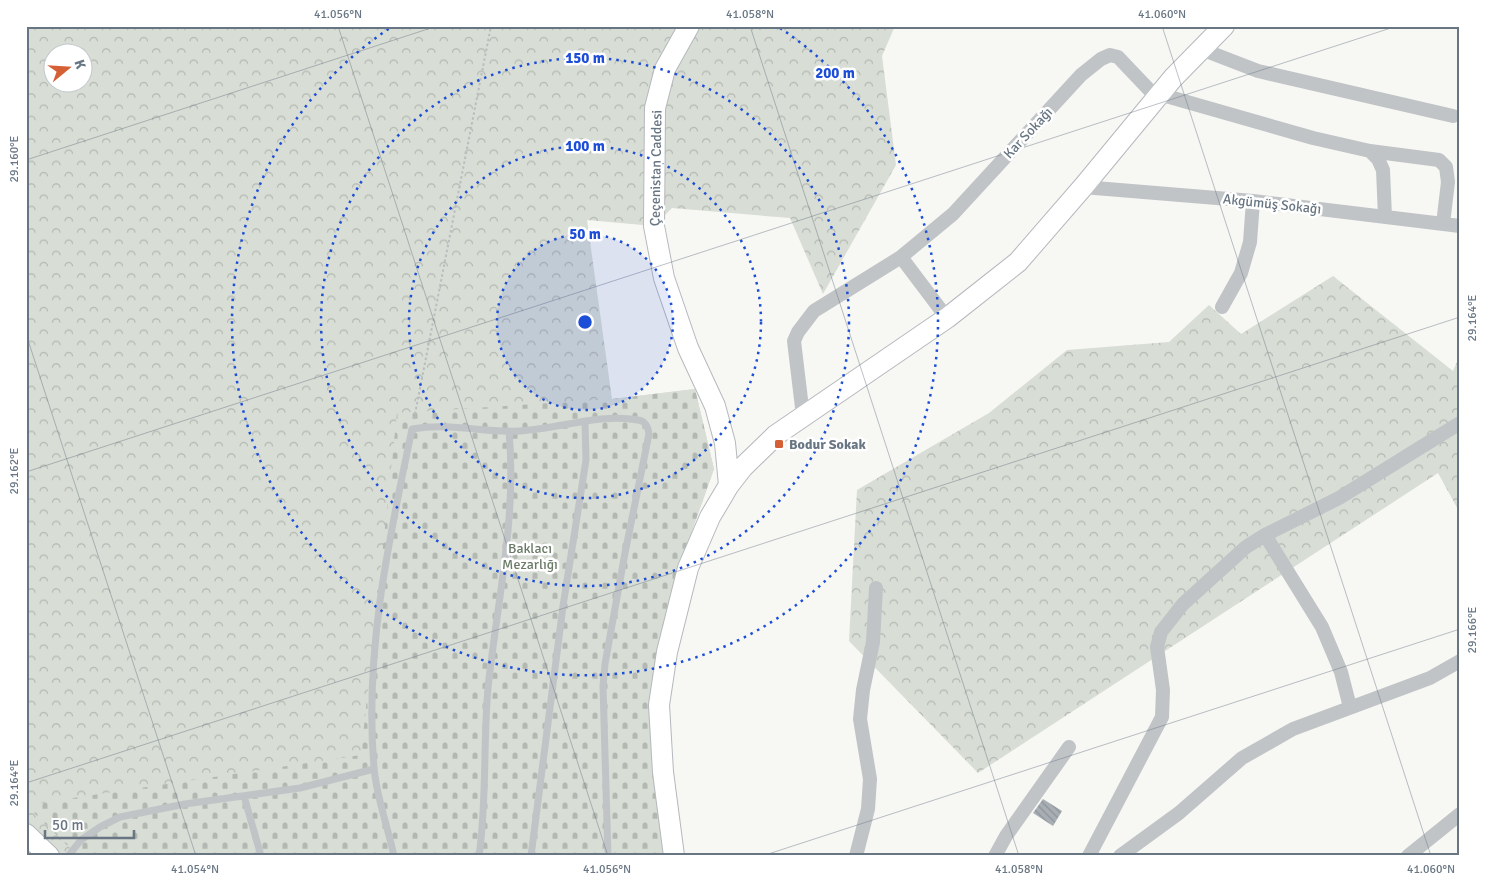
<svg xmlns="http://www.w3.org/2000/svg" width="1486" height="882" font-family="Signika,sans-serif">
  <defs>
    <pattern id="forest-crowns" width="20" height="18" patternUnits="userSpaceOnUse" patternTransform="scale(1.25)"><rect width="20" height="18" fill="#d8ddd5"/><path d="M2 6a3 3 0 1 1 6 0M12 15a3 3 0 1 1 6 0" fill="none" stroke="#b3b8b2"/></pattern>
    <pattern id="cemetery-stones" width="16" height="16" patternUnits="userSpaceOnUse" patternTransform="scale(1.25)"><rect width="16" height="16" fill="#d8ddd5"/><path d="M2 7V4a2 2 0 0 1 4 0v3zM10 15v-3a2 2 0 0 1 4 0v3z" fill="#b3b8b2"/></pattern>
    <pattern id="building-back-hatch" width="6" height="6" patternUnits="userSpaceOnUse" patternTransform="scale(1.25)"><rect width="6" height="6" fill="#a8afb4"/><path d="M-1 5l2 2M0 0l6 6M5-1l2 2" fill="none" stroke="#8d9398"/></pattern>
  </defs>
  <rect width="100%" height="100%" fill="#f7f7f4"/>
  <!-- forest -->
  <path fill="url(#forest-crowns)" fill-rule="evenodd" d="M26,26H895L882,56L896,165L823,294L790,218L672,208L654,226L587,220L612,399L695,389L714,469L678,570L651,709L670,856H26ZM52,52H82V82H52Z
    M1333,276L1453,371L1460,355V513L1438,473L978,773L849,641L857,490L989,413L1067,350L1169,342L1209,305L1241,334Z"/>
  <!-- cemetery -->
  <path fill="url(#cemetery-stones)" d="M695,389L714,469L678,570L651,709L670,856H78L26,805L361,755L397,413L612,399Z"/>
  <!-- building -->
  <path fill="url(#building-back-hatch)" d="M1043,799L1062,811L1053,826L1033,813Z"/>
  <g fill="none" stroke-linecap="round" stroke-linejoin="round">
    <defs>
      <path id="secondary" d="M689,26L665,69L655,108L654,226L664,278L688,348L715,406L725,443L729,485
        M26,834L49,856
        M674,856L663,772L659,705L667,652L688,568L710,517L729,485L743,467L776,435L947,318L1018,262L1083,187L1173,78L1224,26"/>
    </defs>
    <!-- secondary casing -->
    <use href="#secondary" stroke="#b5b9bd" stroke-width="22"/>
    <!-- path -->
    <path stroke="#babdbf" stroke-width="2" stroke-dasharray="2.5 2.5" stroke-linecap="butt" d="M414,419L491,26"/>
    <!-- lane -->
    <path stroke="#c0c4c7" stroke-width="7" d="M244,796L261,856
      M68,856L81,840L100,827L120,817L185,804L300,788L374,769
      M394,856C388,827 376,796 374,767C364,653 389,539 412,429C451,422 482,433 519,431C558,429 600,413 638,420C646,421 648,427 649,434L625,553L605,664L603,686L608,856
      M479,856C487,801 483,744 488,688C497,602 517,518 509,431
      M531,856L563,606L586,460L585,422"/>
    <!-- street -->
    <path stroke="#c0c4c7" stroke-width="14" d="M1201,49L1258,71L1453,116
      M1159,94L1313,138L1370,151L1378,159L1383,170L1385,217
      M1370,151L1439,160L1446,167L1448,182L1443,224
      M1083,187L1253,201L1460,226
      M901,257L953,214L1081,75L1101,59L1110,55L1118,57L1157,98
      M1222,307L1241,273L1250,242L1253,201
      M803,416L794,341L798,332L814,311L901,257L947,318
      M1265,535L1322,627L1341,672L1350,707
      M856,856L868,809L870,779L860,719L863,690L873,642L876,588
      M995,856L1006,836L1069,747
      M1089,856L1162,717L1163,690L1157,647L1161,632L1183,604L1246,547L1265,535L1339,498L1460,423
      M1120,856L1179,813L1242,758L1293,729L1430,678L1460,661
      M1408,856L1460,814"/>
    <!-- secondary -->
    <use href="#secondary" stroke="#fff" stroke-width="20"/>
  </g>
  <!-- ticks -->
  <path fill="none" stroke="#687683" stroke-width="1" stroke-opacity="0.45" d="M338,26L608,856M750,26L1019,856M1162,26L1431,856M26,160L437,26M26,334L196,856M26,472L1397,26M26,783L1460,317M762,856L1460,629"/>
  <!-- distance rings -->
  <circle cx="585" cy="322" r="88" fill="#1d4ed8" fill-opacity=".12"/>
  <g fill="none" stroke="#1d4ed8" stroke-width="2.5" stroke-dasharray="2.5 5">
    <circle cx="585" cy="322" r="88"/>
    <circle cx="585" cy="322" r="176"/>
    <circle cx="585" cy="322" r="264"/>
    <path d="M780 28A353 353 0 1 1 390 28"/>
  </g>
  <!-- markers -->
  <rect fill="#d66035" stroke="#fff" stroke-width="2" x="774" y="439" width="10" height="10" rx="2.5"/>
  <g text-anchor="middle" dominant-baseline="central" stroke-width="5" stroke-linejoin="round" paint-order="stroke">
    <!-- street labels -->
    <g font-size="14" fill="#687683" stroke="#fff">
      <text transform="translate(1028 133) rotate(-47)">Kar Sokağı</text>
      <text transform="translate(656 168) rotate(-89)">Çeçenistan Caddesi</text>
      <text transform="translate(1272 204) rotate(6)">Akgümüş Sokağı</text>
    </g>
    <!-- poi labels -->
    <g font-size="14" font-weight="bold" fill="#687683" stroke="#fff" text-anchor="start">
      <text x="789" y="444">Bodur Sokak</text>
    </g>
    <!-- park labels -->
    <g font-size="14" fill="#6a7a66" stroke="#fff">
      <text x="530" y="548">Baklacı<tspan x="530" dy="16">Mezarlığı</tspan></text>
    </g>
  </g>
  <circle cx="585" cy="322" r="8" fill="#1d4ed8" stroke="#fff" stroke-width="2.5"/>
  <g font-size="15" text-anchor="middle" font-weight="bold" fill="#1d4ed8" stroke="#fff" stroke-width="5" stroke-linejoin="round" paint-order="stroke">
    <text x="585" y="63">150 m</text>
    <text x="835" y="78">200 m</text>
    <text x="585" y="151">100 m</text>
    <text x="585" y="239">50 m</text>
  </g>
  <!-- border -->
  <rect width="1486" height="882" fill="none" stroke="#ffffff" stroke-width="55"/>
  <!-- north arrow -->
  <g transform="translate(68 68) rotate(72)"><circle r="24" fill="#ffffff" stroke="#c3c8cd"/>
  <path d="M0-4L9 19L0 12L-9 19Z" fill="#d66035"/>
  <text y="-8" font-size="14" font-weight="bold" text-anchor="middle" fill="#687683">K</text>
  </g>
  <!-- scale -->
  <path d="M45 830v8h89v-8" fill="none" stroke="#687683" stroke-width="2.5"/>
  <text x="52" y="830" font-size="15" fill="#687683" stroke="#ffffff" stroke-width="4" paint-order="stroke">50 m</text>
  <rect x="28" y="28" width="1430" height="826" fill="none" stroke="#687683" stroke-width="2"/>
  <g font-size="12" text-anchor="middle" fill="#687683">
    <text x="338" y="18">41.056°N</text>
    <text x="750" y="18">41.058°N</text>
    <text x="1162" y="18">41.060°N</text>
    <text transform="translate(14 159) rotate(-90)" y="4">29.160°E</text>
    <text transform="translate(1472 318) rotate(-90)" y="4">29.164°E</text>
    <text transform="translate(14 471) rotate(-90)" y="4">29.162°E</text>
    <text transform="translate(1472 630) rotate(-90)" y="4">29.166°E</text>
    <text transform="translate(14 783) rotate(-90)" y="4">29.164°E</text>
    <text x="195" y="873">41.054°N</text>
    <text x="607" y="873">41.056°N</text>
    <text x="1019" y="873">41.058°N</text>
    <text x="1431" y="873">41.060°N</text>
  </g>
</svg>
